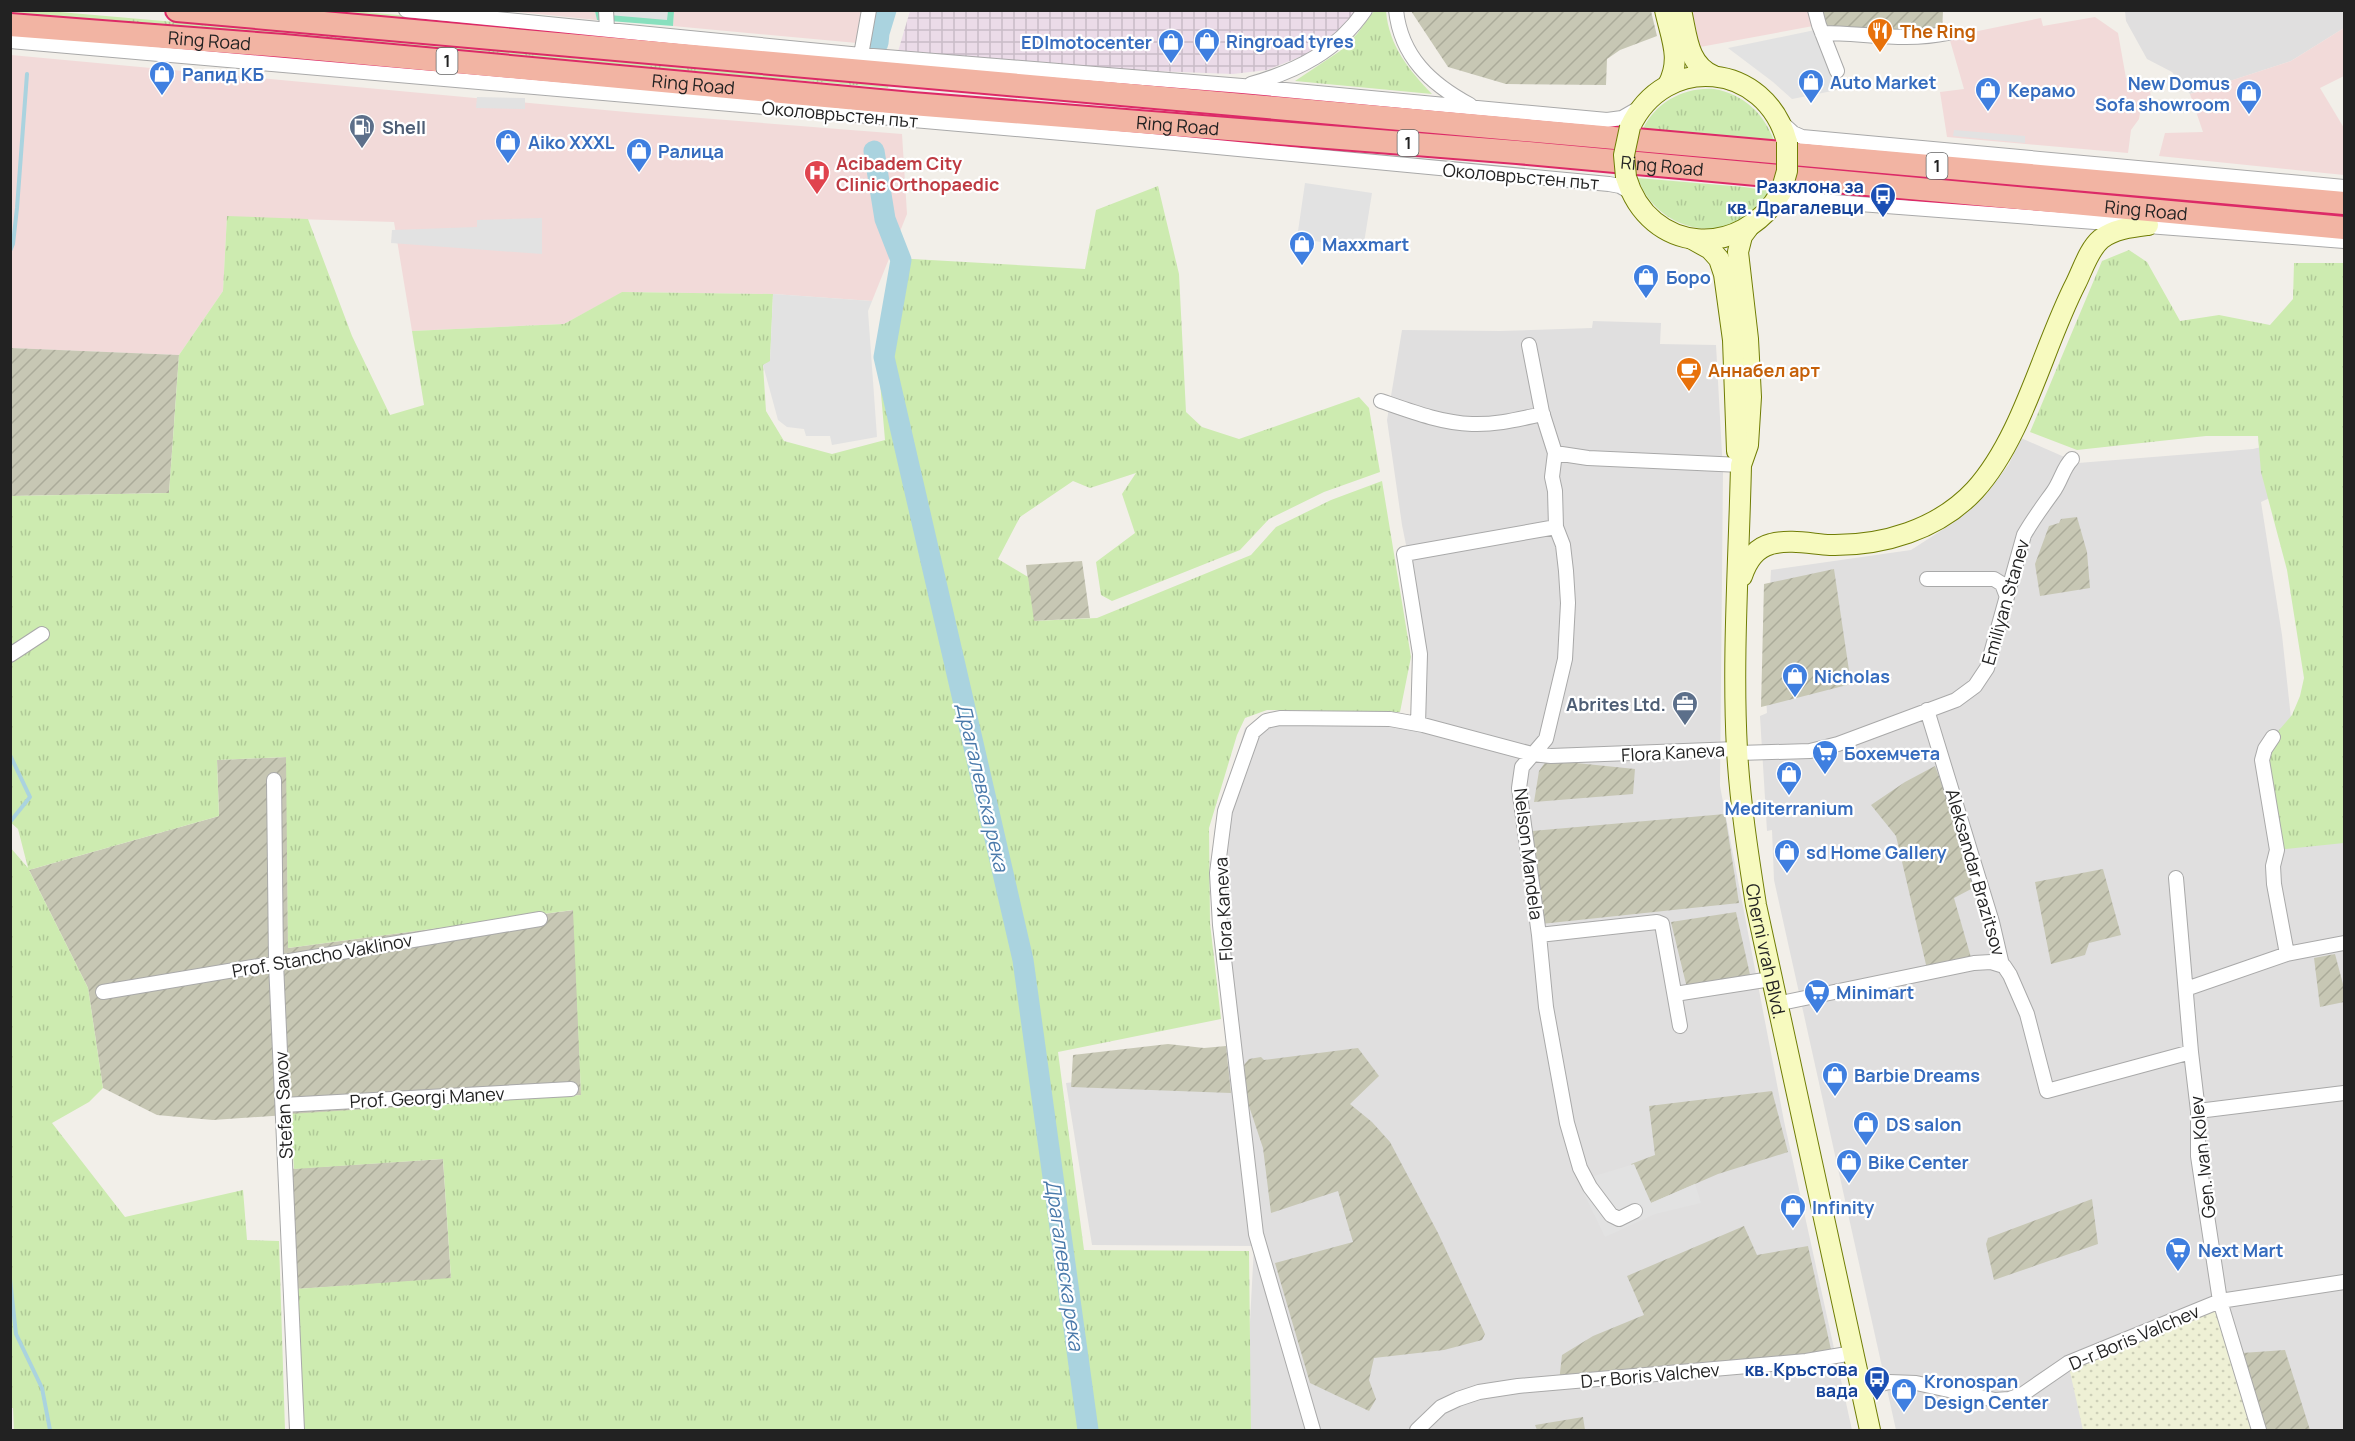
<svg xmlns="http://www.w3.org/2000/svg" width="2355" height="1441" font-family="Manrope,sans-serif">
  <defs>
    <pattern id="industrial-grid" width="8" height="8" patternUnits="userSpaceOnUse" patternTransform="scale(1.5)"><rect width="8" height="8" fill="#ebdbe8"/><path d="M0 4h8M4 0v8" fill="none" stroke="#c9bcc7"/></pattern>
    <pattern id="construction-furrows" width="10" height="10" patternUnits="userSpaceOnUse" patternTransform="scale(1.5)"><rect width="10" height="10" fill="#c7c7b4"/><path d="M-1 1l2-2M0 10L10 0M9 11l2-2" fill="none" stroke="#abab9a"/></pattern>
    <pattern id="farmland-dots" width="8" height="8" patternUnits="userSpaceOnUse" patternTransform="scale(1.5)"><rect width="8" height="8" fill="#eef0d5"/><path d="M2 2h.1M6 6h.1" fill="none" stroke="#ccceb7" stroke-width="1.8" stroke-linecap="round"/></pattern>
    <pattern id="grass-tufts" width="24" height="20" patternUnits="userSpaceOnUse" patternTransform="scale(1.5)"><rect width="24" height="20" fill="#cdebb0"/><path d="M3 7l-1-3M5 7V3M7 7l1-3M15 17l-1-3M17 17v-4M19 17l1-3" fill="none" stroke="#b0c997"/></pattern>
  </defs>
  <rect width="100%" height="100%" fill="#f2efe9"/>
  <!-- residential -->
  <path fill="#e0dfdf" d="M2125,11H2344V28L2291,61L2190,94L2172,72L2147,59L2126,21Z
    M1593,321L1661,323L1660,344L1716,345L1723,472L1720,786L1784,1121L1852,1430H1251L1248,1359L1254,1246L1092,1245L1066,1083L1231,1064L1212,889L1214,832L1245,728L1266,715L1424,718L1419,609L1402,525L1387,420L1402,330L1500,331L1592,328Z
    M2344,427V463L2261,502L2282,635L2303,829L2344,828V1430H1896L1774,880L1772,830L1767,831L1760,716L1767,713L1765,683L1771,570L1911,550L1953,523L1984,497L2009,464L2021,438L2078,463L2253,449Z"/>
  <!-- commercial -->
  <path fill="#f2dad9" d="M507,11H595L597,20Z
    M674,11H864L857,43L673,26Z
    M1692,11H1810L1813,26L1700,47Z
    M2095,17L2118,33L2126,78L2149,81L2151,100L2141,106L2139,119L2131,130L2128,153L1947,137L1940,92L1964,89L1949,37L2041,18L2043,26Z
    M2344,28V76L2320,88L2344,128V175L2159,156L2165,133L2203,132L2190,94L2291,61Z
    M11,55L637,113L902,134L907,214L872,301L773,294L623,292L564,324L412,331L394,222L227,217L223,291L179,355L11,348Z"/>
  <!-- industrial -->
  <path fill="url(#industrial-grid)" d="M910,11H1356L1335,37L1305,55L1267,70L1233,74L1152,71L897,55Z"/>
  <!-- construction -->
  <path fill="url(#construction-furrows)" d="M1411,11H1651L1657,36L1620,50L1607,59L1606,85L1506,84L1448,67Z
    M1821,11H1943L1942,34L1834,29L1825,26Z
    M11,348L179,355L169,493L11,496Z
    M2077,517L2087,552L2090,588L2040,596L2035,564L2049,526L2059,523L2061,519Z
    M1082,561L1090,618L1033,621L1026,565Z
    M1834,569L1851,684L1761,707L1764,584Z
    M287,757L288,948L574,910L581,1095L213,1120L157,1115L103,1088L88,988L29,870L219,816L217,760Z
    M1547,760L1635,769L1633,794L1534,802L1539,771Z
    M1935,766L1955,817L1973,888L1954,898L1972,961L1927,969L1896,836L1871,805L1905,782Z
    M1725,814L1739,903L1541,924L1532,831Z
    M2103,869L2121,935L2089,943L2085,955L2051,964L2035,882Z
    M1736,912L1751,979L1687,988L1671,922Z
    M2335,954L2344,988V1002L2320,1007L2314,958Z
    M1168,1044L1204,1048L1226,1046L1231,1093L1071,1087L1073,1055Z
    M1358,1048L1379,1076L1350,1104L1372,1122L1390,1142L1438,1233L1485,1334L1482,1340L1444,1350L1374,1358L1369,1380L1376,1399L1369,1411L1310,1383L1275,1263L1353,1242L1338,1191L1271,1213L1263,1148L1248,1103L1244,1065L1249,1059L1261,1057L1264,1060Z
    M1772,1091L1788,1152L1718,1174L1651,1203L1631,1164L1655,1155L1649,1106Z
    M443,1159L451,1279L296,1289L288,1169Z
    M2092,1199L2098,1244L1994,1280L1986,1244L1988,1238Z
    M1744,1226L1757,1255L1808,1246L1832,1354L1559,1382L1562,1355L1593,1336L1644,1315L1627,1276Z
    M2285,1350L2310,1430H2264L2242,1353Z
    M1583,1417L1585,1430H1537L1535,1425Z"/>
  <!-- farmland -->
  <path fill="url(#farmland-dots)" d="M2220,1301L2259,1430H2083L2068,1363Z"/>
  <!-- grass -->
  <path fill="url(#grass-tufts)" d="M10,11H48L889,84L888,88L11,13Z
    M296,11H352L610,33L682,45Z
    M1374,11H1386C1389,46 1409,70 1432,94L1295,81L1340,51L1357,34Z
    M1714,89C1743,94 1764,113 1774,141L1643,129C1656,102 1684,87 1714,89Z
    M1638,178L1744,187L1770,191C1767,196 1764,202 1760,206C1722,247 1655,229 1638,178Z
    M1158,186L1179,274L1186,412L1202,427L1239,439L1359,397L1369,408L1380,472L1324,492L1269,519L1240,550L1112,601L1101,595L1096,562L1135,533L1122,494L1136,473L1090,488L1073,481L1020,517L998,559L1028,577L1034,621L1097,618L1251,555L1276,527L1331,500L1382,481L1411,657L1400,712L1267,710L1245,718L1237,735L1209,828L1210,923L1221,1019L1058,1052L1084,1250L1249,1251L1251,1430H301L296,1289L451,1278L443,1159L294,1169L290,1114L581,1095L573,910L288,948L286,757L217,760L219,816L29,870L88,988L103,1088L89,1102L52,1123L125,1217L243,1190L247,1240L279,1241L285,1430H14L13,1408H10V847L28,868L18,829L10,822L11,496L169,493L179,355L223,291L227,216L308,219L352,336L390,415L424,405L412,331L564,324L622,292L773,294L770,362L763,365L766,411L784,441L832,454L885,440L877,347L895,258L1085,269L1096,210Z
    M2129,250L2147,262L2180,321L2219,315L2270,325L2293,299L2294,263H2344V843L2277,850L2264,777L2273,737L2292,715L2300,696L2304,678L2287,570L2261,472L2258,436H2206L2077,450L2030,432L2102,261Z"/>
  <!-- pitch -->
  <path fill="#88e0be" d="M595,11H674L673,26L597,20Z"/>
  <!-- parking -->
  <path fill="#e2e2e2" d="M609,11H668L667,20L609,15Z
    M1815,30L1837,90L1792,99L1773,82L1728,48Z
    M477,97L525,98V109L476,108Z
    M1954,130L2025,136V143L1953,136Z
    M1305,183L1372,193L1363,249L1297,238Z
    M542,218V254L391,243L392,230L477,227V220Z
    M773,294L872,301L868,311L877,437L832,445L830,436H806L804,429L787,427L778,420L763,365L770,361Z
    M1634,1164L1651,1203L1695,1184L1701,1203L1655,1214L1605,1237L1578,1181Z"/>
  <g fill="none" stroke-linecap="round" stroke-linejoin="round">
    <!-- stream -->
    <path stroke="#aad3df" stroke-width="4" d="M10,251L13,244L17,208L27,74
      M10,755L30,797L10,822
      M10,901V925
      M10,1279L16,1334L42,1388L50,1430"/>
    <!-- river -->
    <path stroke="#aad3df" stroke-width="21" d="M878,43L879,33L886,10
      M874,151L885,219L901,260L884,357L1023,960L1088,1430"/>
    <defs>
      <path id="minor" d="M406,10L861,55L1242,86L1607,120L1622,118L1641,107
        M606,10L607,29
        M1396,10C1401,57 1431,84 1470,105
        M1815,10L1819,25L1837,71
        M1822,33C1864,33 1906,42 1948,33
        M10,41L1175,143L1609,184L1620,186L1632,193
        M861,55L869,10
        M1251,84C1297,71 1337,51 1365,10
        M1781,122L1793,133L1802,137L2344,187
        M1772,207L1782,200L1794,199L2344,241
        M1529,345L1542,412L1555,453L1552,477L1555,491L1556,527L1563,545L1566,571L1568,603L1565,659L1546,739L1522,767L1519,788L1539,935L1546,1007L1567,1123L1580,1168L1590,1187L1611,1215L1619,1219L1635,1211
        M1381,401C1410,411 1441,423 1472,424C1496,425 1519,419 1543,414
        M1555,453L1588,458L1741,465
        M1927,579H1994L2002,584L2007,597
        M10,655L42,634
        M1927,710L1992,922L2002,965
        M1418,724L1420,654L1404,554L1556,527
        M2273,737L2265,749L2262,760L2277,850L2273,866L2274,884L2287,954
        M1738,753L1810,751L1838,744L1956,700L1975,686L1987,668L2024,535C2033,519 2043,506 2053,492C2061,481 2063,468 2072,459
        M274,780L276,963L297,1430
        M2176,878L2191,1052L2198,1111V1156L2220,1301L2259,1430
        M1539,935L1657,922L1662,924L1680,1026
        M2186,989L2287,954L2344,943
        M103,992L540,919
        M1675,994L1771,979
        M1776,1004L1974,963L1991,962L2004,966L2010,975L2027,1014L2047,1091L2191,1052
        M283,1105L571,1089
        M2198,1111L2344,1093
        M1861,1389L1889,1382L1916,1383L1995,1400L2009,1399L2023,1394L2068,1363L2220,1301L2344,1282
        M1313,1430L1256,1234L1220,925L1217,873L1225,811L1253,732L1266,721L1280,718L1390,719L1423,725L1532,754L1551,756L1737,749
        M1417,1430L1441,1407L1458,1399L1479,1392L1518,1386L1806,1361L1853,1353"/>
      <g id="secondary">
        <path d="M1665,10C1671,38 1682,59 1668,85"/>
        <path d="M1681,10C1687,35 1687,65 1714,76"/>
        <path d="M1630,127C1665,52 1766,62 1787,142"/>
        <path d="M1626,177C1649,255 1742,260 1781,192"/>
        <path id="s1" d="M1748,228L1742,236L1738,252L1748,339L1751,397L1748,445L1741,465C1739,559 1732,657 1737,750C1740,802 1748,854 1756,905L1870,1430"/>
        <path d="M1692,239L1710,249L1719,259L1724,274L1733,340L1737,451"/>
        <path d="M1742,576C1747,561 1755,548 1771,544C1789,539 1812,544 1830,545C1882,546 1938,530 1975,490C2023,437 2043,347 2076,283C2083,269 2089,249 2101,239C2114,229 2132,227 2148,225"/>
      </g>
      <g id="trunk">
        <path d="M177,10L2344,203"/>
        <path id="s2" d="M10,25L284,46L912,104L1517,152L2344,228"/>
      </g>
    </defs>
    <!-- minor casing -->
    <use href="#minor" stroke="#a9a9a9" stroke-width="16"/>
    <!-- secondary casing -->
    <use href="#secondary" stroke="#707d05" stroke-width="22"/>
    <!-- trunk casing -->
    <use href="#trunk" stroke="#dc2a67" stroke-width="26"/>
    <!-- minor -->
    <use href="#minor" stroke="#fff" stroke-width="14"/>
    <!-- secondary -->
    <use href="#secondary" stroke="#f7fabf" stroke-width="20"/>
    <!-- trunk -->
    <use href="#trunk" stroke="#f2b4a3" stroke-width="22"/>
    <defs>
      <path id="secondary-bridge" d="M1626,177L1624,155L1630,127
        M1781,192L1787,171V142"/>
    </defs>
    <!-- secondary-bridge casing -->
    <use href="#secondary-bridge" stroke="#707d05" stroke-width="22" stroke-linecap="butt"/>
    <!-- secondary-bridge -->
    <use href="#secondary-bridge" stroke="#f7fabf" stroke-width="20"/>
  </g>
  <!-- icons -->
  <defs>
    <symbol id="restaurant-pin" viewBox="-11 -11 22 30"><path d="M0 17L-7.5 6A9.5 9.5 0 1 1 7.5 6Z" fill="#e8710a" stroke="#fff"/><path d="M-5-6h1v4h1v-4h1v4h1v-4h1v5L-1.5 .5V6h-2V.5L-5-1ZM5-6V6H3V1.5H1.5Q1.5-4 5-6Z" fill="#fff"/></symbol>
    <symbol id="shop-pin" viewBox="-11 -11 22 30"><path d="M0 17L-7.5 6A9.5 9.5 0 1 1 7.5 6Z" fill="#3f7fe0" stroke="#fff"/><path d="M-5-2.5h2.3a2.7 3.5 0 0 1 5.4 0H5L5.5 6h-11ZM-1.5-2.5h3a1.5 2.3 0 0 0-3 0Z" fill="#fff"/></symbol>
    <symbol id="fuel-pin" viewBox="-11 -11 22 30"><path d="M0 17L-7.5 6A9.5 9.5 0 1 1 7.5 6Z" fill="#5c6f8a" stroke="#fff"/><path d="M-5.5-6h7V0h2V4h1.3V-2.5L3-4.5l.8-.8L6-3V5H2.5V1h-1V6h-7ZM-4.2-4.7v3.2H.2V-4.7Z" fill="#fff"/></symbol>
    <symbol id="hospital-pin" viewBox="-11 -11 22 30"><path d="M0 17L-7.5 6A9.5 9.5 0 1 1 7.5 6Z" fill="#e0444e" stroke="#fff"/><path d="M-5-5h3v3.5h4V-5h3V5h-3V1.5h-4V5h-3Z" fill="#fff"/></symbol>
    <symbol id="bus-pin" viewBox="-11 -11 22 30"><path d="M0 17L-7.5 6A9.5 9.5 0 1 1 7.5 6Z" fill="#1a4fb4" stroke="#fff"/><path d="M-5-6H5V4H4V6H2V4H-2V6H-4V4H-5ZM-3.5-4V0h7V-4ZM-3.5 1.2v1.5H-2V1.2ZM2 1.2v1.5H3.5V1.2Z" fill="#fff"/></symbol>
    <symbol id="cafe-pin" viewBox="-11 -11 22 30"><path d="M0 17L-7.5 6A9.5 9.5 0 1 1 7.5 6Z" fill="#e8710a" stroke="#fff"/><path d="M-5.5-4.5H6V0H3Q3 3.5 0 3.5H-2.5Q-5.5 3.5-5.5 0ZM3-3.2v2h1.7v-2ZM-6 4.5H4V6H-6Z" fill="#fff"/></symbol>
    <symbol id="office-pin" viewBox="-11 -11 22 30"><path d="M0 17L-7.5 6A9.5 9.5 0 1 1 7.5 6Z" fill="#5c6f8a" stroke="#fff"/><path d="M-6-3h4V-5.5h4V-3h4V5H-6ZM-1-4.5V-3h2v-1.5ZM-6 0V1H6V0Z" fill="#fff"/></symbol>
    <symbol id="supermarket-pin" viewBox="-11 -11 22 30"><path d="M0 17L-7.5 6A9.5 9.5 0 1 1 7.5 6Z" fill="#3f7fe0" stroke="#fff"/><path d="M-6-5.5h2.5l.6 2H6L4.5 2H-2.5L-4.4-4H-6ZM-1.5 3.2a1.3 1.3 0 1 0 .1 0ZM3 3.2a1.3 1.3 0 1 0 .1 0Z" fill="#fff"/></symbol>
  </defs>
  <g fill-rule="evenodd">
    <use href="#restaurant-pin" x="1865" y="16" width="30" height="40"/>
    <use href="#shop-pin" x="1192" y="26" width="30" height="40"/>
    <use href="#shop-pin" x="1156" y="27" width="30" height="40"/>
    <use href="#shop-pin" x="147" y="59" width="30" height="40"/>
    <use href="#shop-pin" x="1796" y="67" width="30" height="40"/>
    <use href="#shop-pin" x="1973" y="75" width="30" height="40"/>
    <use href="#shop-pin" x="2234" y="78" width="30" height="40"/>
    <use href="#fuel-pin" x="347" y="112" width="30" height="40"/>
    <use href="#shop-pin" x="493" y="127" width="30" height="40"/>
    <use href="#shop-pin" x="624" y="136" width="30" height="40"/>
    <use href="#hospital-pin" x="802" y="158" width="30" height="40"/>
    <use href="#bus-pin" x="1868" y="181" width="30" height="40"/>
    <use href="#shop-pin" x="1287" y="229" width="30" height="40"/>
    <use href="#shop-pin" x="1631" y="262" width="30" height="40"/>
    <use href="#cafe-pin" x="1674" y="355" width="30" height="40"/>
    <use href="#shop-pin" x="1780" y="661" width="30" height="40"/>
    <use href="#office-pin" x="1670" y="689" width="30" height="40"/>
    <use href="#supermarket-pin" x="1810" y="738" width="30" height="40"/>
    <use href="#shop-pin" x="1774" y="759" width="30" height="40"/>
    <use href="#shop-pin" x="1772" y="837" width="30" height="40"/>
    <use href="#supermarket-pin" x="1802" y="977" width="30" height="40"/>
    <use href="#shop-pin" x="1820" y="1060" width="30" height="40"/>
    <use href="#shop-pin" x="1851" y="1109" width="30" height="40"/>
    <use href="#shop-pin" x="1834" y="1147" width="30" height="40"/>
    <use href="#shop-pin" x="1778" y="1192" width="30" height="40"/>
    <use href="#supermarket-pin" x="2163" y="1235" width="30" height="40"/>
    <use href="#bus-pin" x="1862" y="1364" width="30" height="40"/>
    <use href="#shop-pin" x="1889" y="1376" width="30" height="40"/>
  </g>
  <g text-anchor="middle" dominant-baseline="central" stroke-width="4.5" stroke-linejoin="round" paint-order="stroke">
    <!-- shield labels -->
    <g fill="#fff" stroke="#646464" stroke-width="1.5">
      <rect x="436.5" y="48" width="21" height="26" rx="4.5"/>
      <rect x="1397.5" y="130" width="21" height="26" rx="4.5"/>
      <rect x="1926.5" y="153" width="21" height="26" rx="4.5"/>
    </g>
    <g font-size="16" font-weight="bold" fill="#222">
      <text x="447" y="61">1</text>
      <text x="1408" y="143">1</text>
      <text x="1937" y="166">1</text>
    </g>
    <!-- food labels -->
    <g font-size="18" font-weight="bold" fill="#c56008" stroke="#fff" text-anchor="start">
      <text x="1900" y="31">The Ring</text>
      <text x="1708" y="370">Аннабел арт</text>
    </g>
    <!-- street labels -->
    <g font-size="18" fill="#222" stroke="#fff">
      <text stroke="none"><textPath href="#s2" startOffset="200">Ring Road</textPath></text>
      <text stroke="none"><textPath href="#s2" startOffset="686">Ring Road</textPath></text>
      <text transform="translate(840 114) rotate(5)">Околовръстен път</text>
      <text stroke="none"><textPath href="#s2" startOffset="1172">Ring Road</textPath></text>
      <text stroke="none"><textPath href="#s2" startOffset="1658">Ring Road</textPath></text>
      <text transform="translate(1521 176) rotate(5)">Околовръстен път</text>
      <text stroke="none"><textPath href="#s2" startOffset="2144">Ring Road</textPath></text>
      <text transform="translate(2005 602) rotate(-74)">Emiliyan Stanev</text>
      <text transform="translate(1673 752) rotate(-3)">Flora Kaneva</text>
      <text transform="translate(1529 854) rotate(83)">Nelson Mandela</text>
      <text transform="translate(1976 872) rotate(74)">Aleksandar Brazitsov</text>
      <text transform="translate(1223 909) rotate(-93)">Flora Kaneva</text>
      <text stroke="none"><textPath href="#s1" startOffset="730">Cherni vrah Blvd.</textPath></text>
      <text transform="translate(322 955) rotate(-10)">Prof. Stancho Vaklinov</text>
      <text transform="translate(427 1097) rotate(-3)">Prof. Georgi Manev</text>
      <text transform="translate(283 1105) rotate(-93)">Stefan Savov</text>
      <text transform="translate(2202 1157) rotate(-96)">Gen. Ivan Kolev</text>
      <text transform="translate(2134 1337) rotate(-23)">D-r Boris Valchev</text>
      <text transform="translate(1650 1375) rotate(-5)">D-r Boris Valchev</text>
    </g>
    <!-- shop labels -->
    <g font-size="18" font-weight="bold" fill="#366cbe" stroke="#fff" text-anchor="start">
      <text x="1226" y="41">Ringroad tyres</text>
      <text x="1152" y="42" text-anchor="end">EDImotocenter</text>
      <text x="182" y="74">Рапид КБ</text>
      <text x="1830" y="82">Auto Market</text>
      <text x="2230" y="83" text-anchor="end">New Domus<tspan x="2230" dy="21">Sofa showroom</tspan></text>
      <text x="2008" y="90">Керамо</text>
      <text x="528" y="142">Aiko XXXL</text>
      <text x="658" y="151">Ралица</text>
      <text x="1322" y="244">Maxxmart</text>
      <text x="1666" y="277">Боро</text>
      <text x="1814" y="676">Nicholas</text>
      <text x="1844" y="753">Бохемчета</text>
      <text x="1789" y="808" text-anchor="middle">Mediterranium</text>
      <text x="1806" y="852">sd Home Gallery</text>
      <text x="1836" y="992">Minimart</text>
      <text x="1854" y="1075">Barbie Dreams</text>
      <text x="1886" y="1124">DS salon</text>
      <text x="1868" y="1162">Bike Center</text>
      <text x="1812" y="1207">Infinity</text>
      <text x="2198" y="1250">Next Mart</text>
      <text x="1924" y="1381">Kronospan<tspan x="1924" dy="21">Design Center</tspan></text>
    </g>
    <!-- service labels -->
    <g font-size="18" font-weight="bold" fill="#4e5e75" stroke="#fff" text-anchor="start">
      <text x="382" y="127">Shell</text>
      <text x="1666" y="704" text-anchor="end">Abrites Ltd.</text>
    </g>
    <!-- health labels -->
    <g font-size="18" font-weight="bold" fill="#be3a42" stroke="#fff" text-anchor="start">
      <text x="836" y="163">Acibadem City<tspan x="836" dy="21">Clinic Orthopaedic</tspan></text>
    </g>
    <!-- transit labels -->
    <g font-size="18" font-weight="bold" fill="#164399" stroke="#fff" text-anchor="end">
      <text x="1864" y="186">Разклона за<tspan x="1864" dy="21">кв. Драгалевци</tspan></text>
      <text x="1858" y="1369">кв. Кръстова<tspan x="1858" dy="21">вада</tspan></text>
    </g>
    <!-- water labels -->
    <g font-size="20" font-style="italic" fill="#4a7aab" stroke="#fff">
      <text transform="translate(983 787) rotate(77)">Драгалевска река</text>
      <text transform="translate(1065 1265) rotate(82)">Драгалевска река</text>
    </g>
  </g>
  <!-- border -->
  <rect width="2355" height="1441" fill="none" stroke="#222222" stroke-width="24"/>
</svg>
